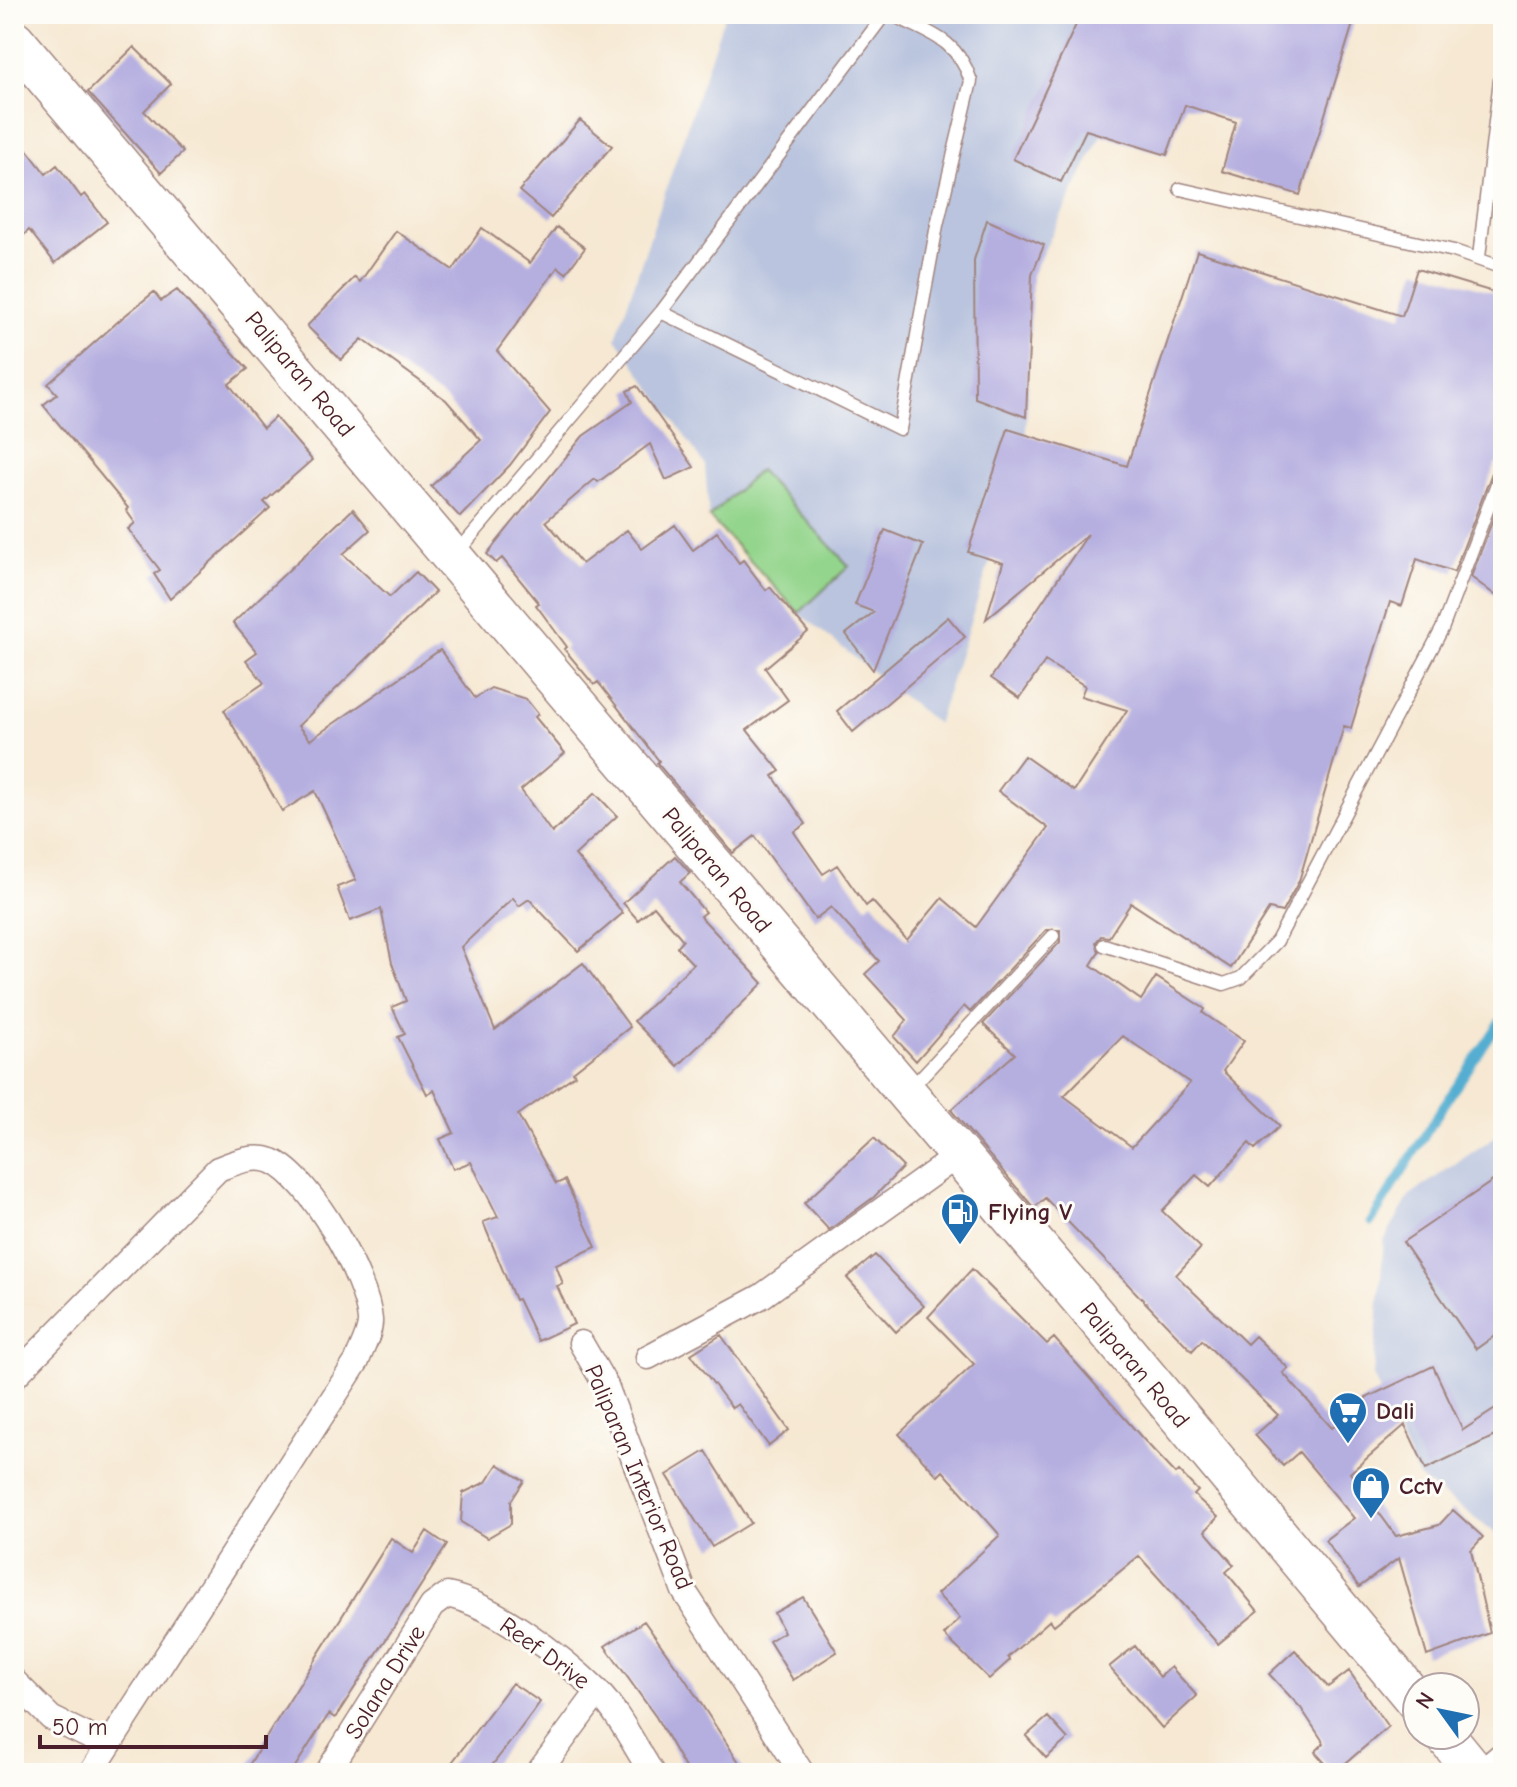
<svg xmlns="http://www.w3.org/2000/svg" width="1517" height="1787" font-family="'Comic Neue',sans-serif">
  <rect width="100%" height="100%" fill="#fdfcf7"/>
  <filter id="ink" filterUnits="userSpaceOnUse"><feTurbulence type="fractalNoise" baseFrequency=".0125" numOctaves="2"/><feDisplacementMap in="SourceGraphic" scale="16" xChannelSelector="R" yChannelSelector="G"/><feConvolveMatrix kernelMatrix="1 2 1 2 8 2 1 2 1" color-interpolation-filters="sRGB"/></filter>
  <filter id="wash" filterUnits="userSpaceOnUse"><feTurbulence type="fractalNoise" baseFrequency=".006" numOctaves="4" result="noise"/><feDisplacementMap in="SourceGraphic" scale="32" xChannelSelector="R" yChannelSelector="G"/><feGaussianBlur stdDeviation="1.8" result="paint"/><feColorMatrix in="noise" values="0 0 0 0 0 0 0 0 0 0 0 0 0 0 0 0 0 1.4 0 .05"/><feComposite in="paint" operator="in"/></filter>
  <g filter="url(#wash)">
    <rect width="100%" height="100%" fill="#f6e8d2"/>
    <!-- industrial -->
    <path fill="#bac4de" d="M725,14H1161L1032,275L1025,454L937,724L799,613L709,517L705,465L616,338Z
      M1503,1131V1558L1497,1534L1418,1477L1373,1376L1384,1241L1410,1195Z"/>
    <!-- green -->
    <path fill="#94d58d" stroke="#6f7a5c" stroke-width="2" d="M759,470L849,566L799,613L709,517Z"/>
    <g fill="none" stroke-linecap="round" stroke-linejoin="round">
      <!-- stream -->
      <path stroke="#54aed1" stroke-width="9" d="M1371,1222L1443,1106L1503,1018"/>
    </g>
    <g id="blocks">
      <!-- building -->
      <path fill="#b5afe0" fill-rule="evenodd" d="M1081,14H1356L1300,195L1222,171L1236,122L1185,105L1167,155L1086,130L1061,182L1013,159Z
        M134,47L171,84L144,111L183,152L161,173L88,92Z
        M580,120L612,146L551,218L519,191Z
        M14,133L46,174L57,165L81,197L85,194L107,222L55,263L29,230L14,244Z
        M987,220L1044,245L1032,275L1026,417L975,398L974,260Z
        M557,227L585,248L566,273L558,267L497,351L550,412L510,465L460,517L431,486L481,440L446,400L362,339L341,360L307,326L355,277L360,282L396,231L453,270L482,228L530,263Z
        M1197,251L1402,316L1417,269L1503,295V459L1495,465L1454,572L1417,559L1402,606L1390,602L1351,728L1344,726L1299,881L1282,912L1269,909L1231,968L1131,903L1109,937L1101,936L1096,942L1099,952L1091,965L1141,1000L1156,977L1205,1009L1203,1013L1244,1041L1223,1071L1280,1126L1255,1149L1249,1143L1210,1187L1196,1175L1162,1211L1201,1248L1176,1275L1247,1344L1255,1336L1288,1368L1283,1373L1332,1428L1366,1398L1433,1366L1463,1430L1503,1404V1432L1426,1469L1405,1425L1350,1473L1396,1536L1439,1525L1453,1510L1483,1537L1471,1550L1490,1633L1427,1656L1399,1558L1359,1587L1325,1540L1354,1518L1299,1452L1283,1466L1255,1435L1278,1415L1202,1340L1192,1351L1045,1198L1034,1208L951,1110L1015,1054L983,1024L1060,942V930H1046L970,1012L964,1006L916,1061L894,1037L907,1020L865,974L879,961L831,907L815,919L755,836L733,853L657,763L659,761L598,682L594,685L564,649L567,647L536,605L539,603L502,558L496,563L487,554L583,436L632,402L627,391L637,386L694,467L666,480L650,444L598,482L595,479L546,521L582,564L627,530L642,549L675,525L693,550L717,532L739,563L743,560L766,590L770,587L808,632L765,668L788,700L747,730L780,771L773,776L806,824L794,832L823,874L837,865L866,906L872,901L907,940L942,898L976,927L1048,828L998,791L1024,756L1074,791L1127,710L1081,696L1085,686L1045,661L1020,698L991,678L1088,534L986,619L1003,563L968,552L1008,429L1127,466ZM1123,1036L1190,1083L1132,1147L1064,1096Z
        M177,290L248,369L229,384L263,428L275,417L312,460L264,502L270,508L170,599L154,574L160,570L128,529L135,523L126,510L128,508L43,405L57,394L48,384L122,318L154,292L161,301Z
        M1503,493V601L1471,577Z
        M353,509L370,530L343,554L390,597L416,572L435,592L298,726L310,740L440,650L475,698L491,688L526,699L538,714L535,717L565,753L521,790L552,833L595,793L617,816L575,855L623,913L578,951L529,899L519,906L513,898L461,947L495,1030L583,963L630,1027L573,1072L575,1075L518,1115L556,1184L565,1180L596,1247L556,1265L563,1284L557,1286L574,1324L538,1341L518,1299L515,1300L483,1222L498,1217L471,1162L453,1169L440,1139L454,1133L434,1090L427,1094L398,1037L405,1034L392,1007L406,1001L392,963L381,909L350,921L337,887L356,880L315,791L282,811L224,710L264,683L246,660L257,652L233,623Z
        M885,530L923,545L873,670L846,634L874,612L855,605Z
        M948,617L965,637L853,732L837,711Z
        M675,856L690,873L680,882L705,912L700,916L763,983L678,1066L634,1021L693,964L677,947L683,940L654,906L638,920L623,903Z
        M874,1138L903,1167L874,1197L829,1230L804,1203Z
        M1503,1174V1330L1476,1349L1403,1242Z
        M875,1255L924,1306L896,1332L847,1278Z
        M972,1269L1047,1344L1054,1338L1144,1440L1176,1474L1179,1471L1198,1491L1194,1495L1218,1517L1205,1531L1234,1565L1226,1572L1258,1611L1218,1644L1139,1556L1054,1625L1050,1620L1008,1657L1010,1660L989,1679L944,1635L960,1618L937,1594L1000,1535L943,1471L938,1476L899,1434L974,1364L928,1317Z
        M721,1335L789,1430L769,1446L738,1404L732,1408L691,1354Z
        M706,1451L751,1523L712,1547L667,1475Z
        M498,1464L524,1481L511,1501V1524L487,1538L461,1522L463,1493L486,1482Z
        M427,1531L447,1545L335,1718L329,1714L291,1773H244L391,1538L413,1553Z
        M803,1597L837,1652L793,1680L769,1641L784,1632L774,1613Z
        M644,1621L685,1679L746,1773H688L656,1717L605,1646Z
        M1135,1646L1160,1677L1171,1667L1197,1696L1162,1728L1109,1667Z
        M1295,1650L1328,1687L1349,1671L1388,1727L1334,1773L1315,1752L1324,1743L1301,1708L1269,1674Z
        M512,1683L540,1702L515,1736L486,1773H444Z
        M1048,1717L1068,1739L1046,1758L1026,1736Z"/>
    </g>
  </g>
  <g filter="url(#ink)">
    <use href="#blocks" fill-opacity="0" stroke="#a0847e" stroke-width="2"/>
    <g fill="none" stroke-linecap="round" stroke-linejoin="round">
      <defs>
        <path id="service" d="M1180,189L1454,251L1503,268
          M1479,257L1501,71
          M661,312L900,429L937,225L971,81C957,38 928,33 891,14
          M457,553L661,312L885,14
          M1104,945L1224,984L1241,978L1277,941L1442,629L1503,468
          M911,1088L1053,936
          M1477,1768L1503,1746"/>
        <path id="minor" d="M581,1343L606,1386L684,1591L802,1773
          M648,1357L762,1296L957,1156
          M14,1377L218,1169C234,1163 254,1154 272,1161C311,1178 367,1279 370,1320C371,1333 361,1349 357,1361L91,1773
          M14,1681L51,1718L108,1746
          M327,1773L432,1606L447,1595C495,1605 561,1656 597,1691C619,1713 635,1747 652,1773
          M538,1773L598,1692"/>
        <path id="primary" d="M14,40L1115,1339L1417,1702
          M1445,1735L1476,1773"/>
      </defs>
      <!-- service casing -->
      <use href="#service" stroke="#a0847e" stroke-width="15"/>
      <!-- minor casing -->
      <use href="#minor" stroke="#a0847e" stroke-width="27"/>
      <!-- primary casing -->
      <use href="#primary" stroke="#a0847e" stroke-width="43"/>
      <!-- service -->
      <use href="#service" stroke="#fff" stroke-width="12"/>
      <!-- minor -->
      <use href="#minor" stroke="#fff" stroke-width="24"/>
      <!-- primary -->
      <use href="#primary" stroke="#fff" stroke-width="40"/>
    </g>
  </g>
  <!-- icons -->
  <defs>
    <symbol id="fuel-pin" viewBox="-11 -11 22 30"><path d="M0 17L-7.5 6A9.5 9.5 0 1 1 7.5 6Z" fill="#1f6fb2" stroke="#fdfcf7"/><path d="M-5.5-6h7V0h2V4h1.3V-2.5L3-4.5l.8-.8L6-3V5H2.5V1h-1V6h-7ZM-4.2-4.7v3.2H.2V-4.7Z" fill="#fff"/></symbol>
    <symbol id="supermarket-pin" viewBox="-11 -11 22 30"><path d="M0 17L-7.5 6A9.5 9.5 0 1 1 7.5 6Z" fill="#1f6fb2" stroke="#fdfcf7"/><path d="M-6-5.5h2.5l.6 2H6L4.5 2H-2.5L-4.4-4H-6ZM-1.5 3.2a1.3 1.3 0 1 0 .1 0ZM3 3.2a1.3 1.3 0 1 0 .1 0Z" fill="#fff"/></symbol>
    <symbol id="shop-pin" viewBox="-11 -11 22 30"><path d="M0 17L-7.5 6A9.5 9.5 0 1 1 7.5 6Z" fill="#1f6fb2" stroke="#fdfcf7"/><path d="M-5-2.5h2.3a2.7 3.5 0 0 1 5.4 0H5L5.5 6h-11ZM-1.5-2.5h3a1.5 2.3 0 0 0-3 0Z" fill="#fff"/></symbol>
  </defs>
  <g fill-rule="evenodd">
    <use href="#fuel-pin" x="938" y="1190" width="44" height="60"/>
    <use href="#supermarket-pin" x="1326" y="1389" width="44" height="60"/>
    <use href="#shop-pin" x="1349" y="1464" width="44" height="60"/>
  </g>
  <g text-anchor="middle" dominant-baseline="central" stroke-width="6" stroke-linejoin="round" paint-order="stroke">
    <!-- street labels -->
    <g font-size="24" fill="#4a1f2b" stroke="#fdfcf7">
      <text transform="translate(300 374) rotate(50)">Paliparan Road</text>
      <text transform="translate(717 870) rotate(50)">Paliparan Road</text>
      <text transform="translate(1135 1365) rotate(50)">Paliparan Road</text>
      <text transform="translate(639 1477) rotate(67)">Paliparan Interior Road</text>
      <text transform="translate(545 1653) rotate(36)">Reef Drive</text>
      <text transform="translate(385 1682) rotate(-58)">Solana Drive</text>
    </g>
    <!-- poi labels -->
    <g font-size="24" font-weight="bold" fill="#4a1f2b" stroke="#fdfcf7" text-anchor="start">
      <text x="988" y="1212">Flying V</text>
      <text x="1376" y="1411">Dali</text>
      <text x="1399" y="1486">Cctv</text>
    </g>
  </g>
  <!-- margin -->
  <rect width="1517" height="1787" fill="none" stroke="#fdfcf7" stroke-width="48"/>
  <!-- north arrow -->
  <g transform="translate(1441 1711) rotate(303)"><circle r="38" fill="#fdfcf7" stroke="#b5a4a5" stroke-width="2"/>
  <path d="M0-6L14 30L0 20L-14 30Z" fill="#1f6fb2"/>
  <text y="-12" font-size="22" font-weight="bold" text-anchor="middle" fill="#4a1f2b">N</text>
  </g>
  <!-- scale -->
  <path d="M40 1735v12h226v-12" fill="none" stroke="#4a1f2b" stroke-width="4"/>
  <text x="52" y="1735" font-size="24" fill="#4a1f2b" stroke="#fdfcf7" stroke-width="6" paint-order="stroke">50 m</text>
</svg>
